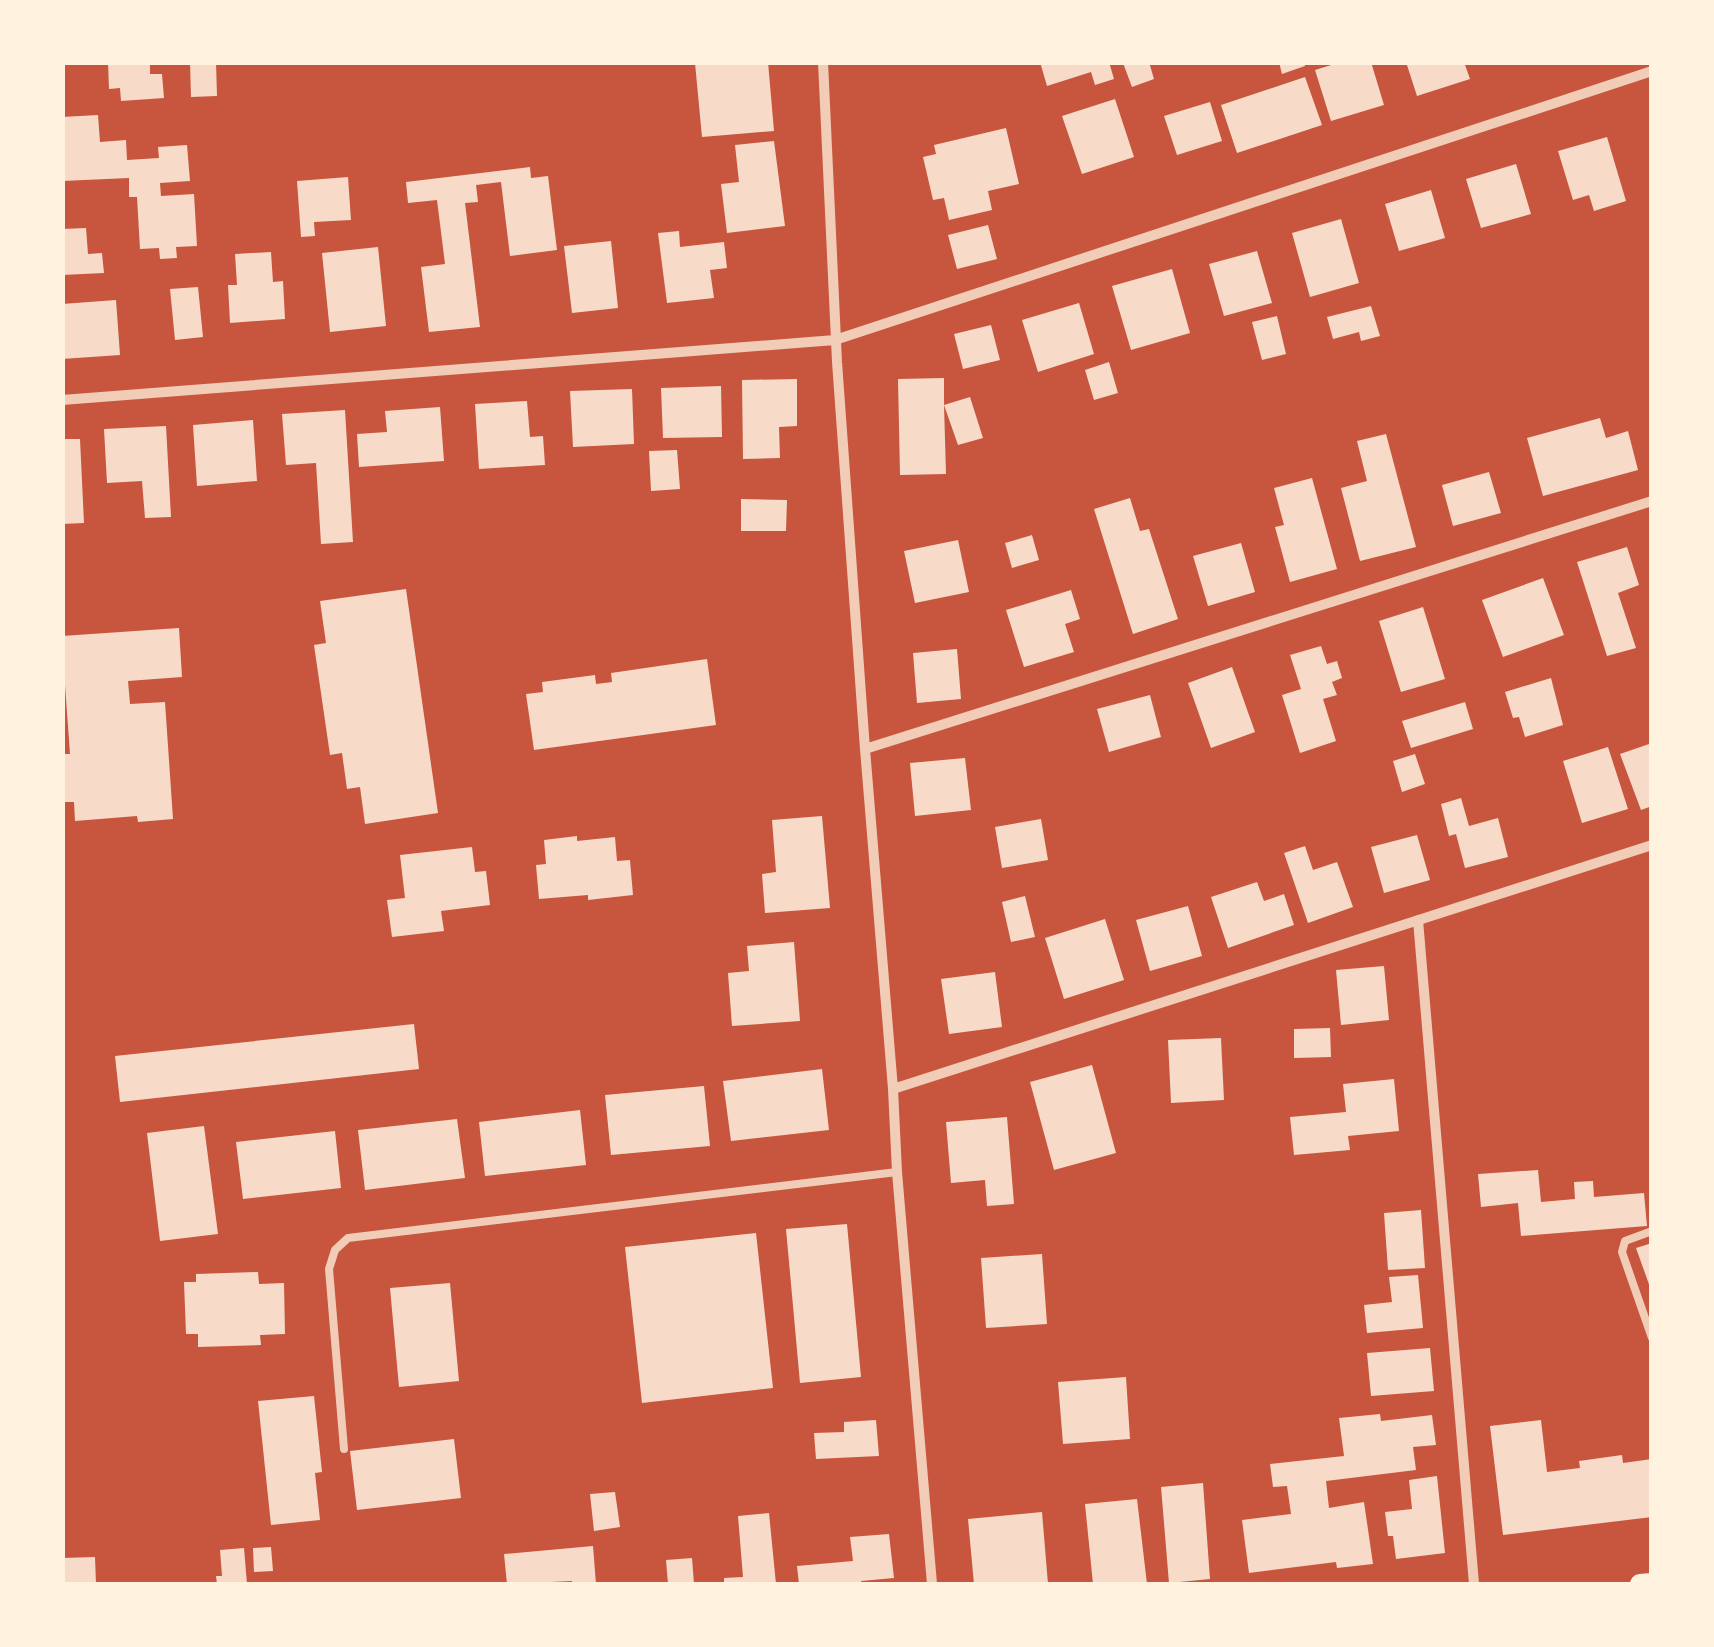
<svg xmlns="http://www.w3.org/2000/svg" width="1714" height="1647" font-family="'IBM Plex Serif',serif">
  <rect width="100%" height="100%" fill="#c8553d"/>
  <!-- building -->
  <path fill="#f7dbc8" d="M108,62H150V74H162L164,98L121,101L120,88L109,89Z
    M190,62H216L217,96L191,97Z
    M768,62L774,131L702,137L695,63Z
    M1040,62H1109L1114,79L1095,85L1091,72L1047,86Z
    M1149,62L1154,79L1132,87L1123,63Z
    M1279,62H1304L1305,66L1282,74Z
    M1341,62H1371L1384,105L1331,121L1315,70Z
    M1406,62H1464L1470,79L1417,96Z
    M1305,77L1322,125L1237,153L1221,105Z
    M1115,99L1134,157L1082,174L1062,116Z
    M1210,102L1222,141L1177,155L1164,116Z
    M98,115L100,142L126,140L127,160L159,158L158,147L187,145L190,181L160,183L161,196L194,194L197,246L176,247L177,258L160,259L159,248L140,249L137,197H129V178L62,181V117Z
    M1006,128L1019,184L988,191L992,210L949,220L944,198L933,200L923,157L936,154L934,145Z
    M1607,137L1626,201L1594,211L1589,195L1573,200L1558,151Z
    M774,141L785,226L727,233L721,184L739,182L735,145Z
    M1516,164L1531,214L1481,228L1466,179Z
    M530,167L531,178L548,176L557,250L510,256L501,182L476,185L478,202L465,203L480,327L429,332L421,267L445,264L437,200L408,203L406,182Z
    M348,177L351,220L314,222L315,236L301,237L297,181Z
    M1431,190L1445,238L1399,251L1385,204Z
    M1341,219L1359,283L1310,297L1292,233Z
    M988,225L997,259L957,269L948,235Z
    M86,228L88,254L102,253L104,273L62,275V229Z
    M679,231L680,247L724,242L727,268L710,270L714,298L667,303L658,233Z
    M611,241L618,308L572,313L564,246Z
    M378,247L386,326L330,332L322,253Z
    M1257,251L1272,303L1224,316L1209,264Z
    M271,252L273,282L283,281L285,319L230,323L228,285H237L235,254Z
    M1172,269L1190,333L1131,350L1112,286Z
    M198,287L203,337L175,340L170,289Z
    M116,300L120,355L62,359V304Z
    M1079,303L1094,354L1038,372L1022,320Z
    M1371,306L1380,336L1361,341L1359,332L1333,339L1327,317Z
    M1277,316L1286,354L1262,360L1252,322Z
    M991,325L1000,360L963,369L954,334Z
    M1109,362L1118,393L1094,400L1085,370Z
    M944,378V405L970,397L983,438L958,445L944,405L946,474L900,475L898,379Z
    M797,379V426L779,427L780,458L743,459L742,380Z
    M721,386L722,437L663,438L661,388Z
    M632,389L634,444L573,447L570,391Z
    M527,401L530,437L543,436L545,465L479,469L475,404Z
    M440,407L444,461L359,467L357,434L387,432L385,411Z
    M345,410L353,542L321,544L316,463L286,465L282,414Z
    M1600,418L1606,438L1628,431L1638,470L1543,496L1527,438Z
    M253,420L257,481L197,486L193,425Z
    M166,426L171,517L145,518L142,481L107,483L104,429Z
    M1386,434L1416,547L1360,561L1341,488L1367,481L1357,441Z
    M62,439H80L84,523L62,524Z
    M677,450L680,489L651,491L649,451Z
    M1489,472L1501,513L1453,526L1442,485Z
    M1312,478L1337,569L1290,582L1275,527L1284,525L1274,488Z
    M1130,498L1140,531L1149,529L1178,619L1133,634L1094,509Z
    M741,499L787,500L786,531H741Z
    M1032,535L1039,560L1012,568L1005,543Z
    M958,540L969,592L915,603L904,551Z
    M1241,543L1255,592L1208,606L1193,556Z
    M1627,547L1639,585L1618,593L1636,648L1607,656L1577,562Z
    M1543,578L1564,635L1503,657L1482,600Z
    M406,589L438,813L365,824L360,787L347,789L342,753L330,755L314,645L326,643L320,601Z
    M1071,590L1080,619L1065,624L1074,652L1024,667L1006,610Z
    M1423,607L1445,679L1401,692L1379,621Z
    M179,628L182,677L128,681L130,704L165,702L173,819L138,822L137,816L75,821L74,802H62V754H70L65,685H62V636Z
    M1321,646L1327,664L1337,661L1342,678L1332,682L1337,695L1323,699L1336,741L1300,753L1282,695L1301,689L1290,655Z
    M957,649L961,699L917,703L913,653Z
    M707,659L716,725L534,750L526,694L543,692L542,682L595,675L596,684L612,682L611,673Z
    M1232,667L1255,732L1211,748L1188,683Z
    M1551,678L1563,725L1525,737L1519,717L1513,718L1505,692Z
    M1150,695L1161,737L1109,752L1097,709Z
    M1465,702L1473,729L1411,748L1402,721Z
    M1652,743V806L1641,810L1620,754Z
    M1608,747L1628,809L1582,823L1563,761Z
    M1415,754L1425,784L1402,792L1393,761Z
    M965,758L971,810L915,816L910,763Z
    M1461,798L1469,826L1498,818L1508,857L1465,868L1456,834L1449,836L1441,804Z
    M822,816L830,908L765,913L762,874L776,872L772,820Z
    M1041,819L1048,860L1002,868L995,827Z
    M1417,835L1430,880L1384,893L1371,847Z
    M577,836V841L615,837L617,861L630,860L633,895L588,900V895L539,899L536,865L546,864L544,840Z
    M1305,846L1313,870L1337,862L1353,907L1308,923L1284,853Z
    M472,847L475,872L486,871L490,905L441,911L444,931L392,937L387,900L405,898L400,855Z
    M1257,882L1264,901L1284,894L1294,925L1228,948L1211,897Z
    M1025,896L1035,937L1011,942L1002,902Z
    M1188,906L1202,956L1150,971L1136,920Z
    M1105,919L1124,980L1064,999L1045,938Z
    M794,942L800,1021L732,1026L728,973L749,971L747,946Z
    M1384,966L1389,1020L1341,1025L1336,970Z
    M995,972L1002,1027L949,1034L941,979Z
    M414,1024L419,1069L120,1102L115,1056Z
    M1330,1028L1331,1057L1294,1058V1029Z
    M1221,1038L1224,1100L1171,1103L1168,1040Z
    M1092,1065L1116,1153L1054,1170L1030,1082Z
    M822,1069L829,1130L731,1141L723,1081Z
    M1394,1079L1399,1131L1348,1136L1350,1150L1294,1155L1290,1117L1346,1112L1343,1084Z
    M704,1086L710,1146L611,1155L605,1095Z
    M580,1110L586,1165L485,1176L479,1122Z
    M1007,1117L1014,1204L987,1206L985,1180L951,1183L946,1122Z
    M457,1119L465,1178L365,1190L358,1130Z
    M204,1126L218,1234L160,1241L147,1133Z
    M335,1131L341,1188L243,1199L236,1142Z
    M1538,1170L1541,1202L1575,1199L1574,1182L1593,1181L1594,1197L1644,1193L1647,1226L1521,1236L1518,1203L1481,1207L1478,1174Z
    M1421,1210L1425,1268L1388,1270L1384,1213Z
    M847,1224L861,1377L800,1383L786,1229Z
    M756,1233L773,1388L642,1403L625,1247Z
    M1652,1243V1290H1651L1636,1248Z
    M1042,1254L1047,1324L986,1328L981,1258Z
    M258,1272L259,1284L284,1283L285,1334L260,1335L261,1345L198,1347V1334H186L184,1282H196V1274Z
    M1418,1275L1423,1328L1367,1333L1364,1305L1392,1302L1389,1277Z
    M450,1283L459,1381L399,1387L390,1288Z
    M1430,1348L1434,1391L1371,1396L1367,1353Z
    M1126,1377L1130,1439L1063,1444L1058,1382Z
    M314,1396L322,1472L315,1473L320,1520L271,1525L258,1401Z
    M1380,1414L1381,1421L1432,1415L1436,1445L1413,1447L1416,1470L1326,1481L1329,1508L1364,1502L1373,1564L1337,1568L1336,1562L1249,1573L1242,1520L1291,1514L1287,1486L1273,1487L1270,1464L1344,1456L1339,1418Z
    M876,1420L879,1456L816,1459L814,1433L844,1432V1422Z
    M1541,1420L1547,1472L1580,1468L1579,1461L1622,1455L1623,1463L1652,1459V1517L1503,1535L1490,1426Z
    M454,1439L461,1498L357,1510L350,1451Z
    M1437,1476L1445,1553L1396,1559L1393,1536H1388L1385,1512L1412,1509L1409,1480Z
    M1203,1483L1210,1579L1169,1583L1161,1487Z
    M615,1492L620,1527L594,1531L590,1494Z
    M1137,1499L1147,1584H1093L1085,1504Z
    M1042,1512L1048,1584H974L968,1519Z
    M769,1513L776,1584H724V1578L743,1577L738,1516Z
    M889,1534L894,1578L861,1581L862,1584H799L797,1566L853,1561L850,1537Z
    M593,1546L596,1584H572V1581L507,1584L504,1554Z
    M271,1547L273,1571L254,1572L253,1548Z
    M244,1548L247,1584H217L216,1576H222L220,1550Z
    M95,1557L96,1584H62V1558Z
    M692,1558L694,1584H668L666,1560Z"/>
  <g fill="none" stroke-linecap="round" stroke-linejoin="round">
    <!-- service -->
    <path stroke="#f1ccb7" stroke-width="8" d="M1652,1231L1625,1241L1622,1252L1652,1338
      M344,1449L329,1269L335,1250L348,1238L897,1172"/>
    <!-- minor -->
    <path stroke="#f1ccb7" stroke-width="10" d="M823,62L837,362L865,749L893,1089L897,1172L932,1584
      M62,400L835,340L1652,71
      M865,749L1652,501
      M1418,920L1474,1584
      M893,1089L1652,845"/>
    <!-- secondary -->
    <path stroke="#fff3e0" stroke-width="20" d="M1640,1584L1652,1583"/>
  </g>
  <!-- border -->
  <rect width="1714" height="1647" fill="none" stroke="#fff3e0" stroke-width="130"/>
</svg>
